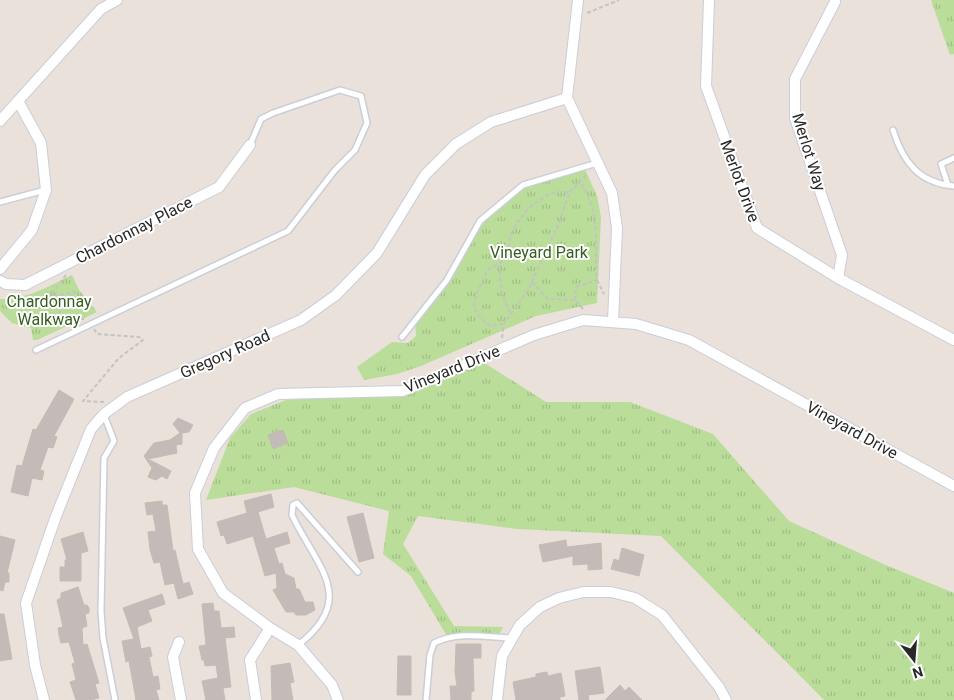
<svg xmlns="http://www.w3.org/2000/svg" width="954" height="700" font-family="Roboto,sans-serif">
  <defs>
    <pattern id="park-tufts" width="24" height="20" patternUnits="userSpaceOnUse" patternTransform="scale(1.25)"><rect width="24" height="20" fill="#badd9a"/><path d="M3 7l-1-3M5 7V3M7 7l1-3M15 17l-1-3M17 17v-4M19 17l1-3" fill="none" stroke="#a0be85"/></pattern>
  </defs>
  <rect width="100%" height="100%" fill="#e9e1da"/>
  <!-- park -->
  <path fill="url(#park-tufts)" d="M931,0H954V54L950,55Z
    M584,167L597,196L601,217L597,303L536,316L421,366L397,374L364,380L357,367L392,342L408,343L416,336L415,320L450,276L487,218L516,193L528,186Z
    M72,275L79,290L97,312L37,340H33L31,328L12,323L0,311V299C26,300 49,286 72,275Z
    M483,362L546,402H630L713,434L789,521L888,566L954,593V700H824L661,536L517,529L418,516L403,544L454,626L503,627L499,635L460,634L447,636L411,576L383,554L389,511L294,487L206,500L230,438L251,414L286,400L414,391Z"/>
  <!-- building -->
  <path fill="#c2bbb7" stroke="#c4bcb4" d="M59,390L74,399L54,436L57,437L53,448L48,447L40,470L44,471L42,480L32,478L28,496L11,492L17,465L22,466L33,429L36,430Z
    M178,418L193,425L189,432L182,433V444L176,445L177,453L148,459L171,471L167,479L162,476L156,480L148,477L152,468L144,456L154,443L170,440L180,433L173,424Z
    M283,430L288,443L273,449L268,435Z
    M271,494L274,507L258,512L266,539L287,532L290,543L274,548L279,564L282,563L285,574L294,578L296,589H299L305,602H313L315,610L306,615H296L294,612H286L273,590L277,588L276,573L265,576L253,536L227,544L224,535L221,536L217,522L247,513L244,501Z
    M162,501V505H167L173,551L175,550L183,584L189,582L193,594L178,599L174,583L165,585L160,562L154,563L150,550L148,532L156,531L153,514L147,515L145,503Z
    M363,513L374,558L359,562L347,517Z
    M83,532L88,551L81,553V581H60V567H65V560H67L61,539Z
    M0,536L15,540L7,573H9V582H5L3,591L0,590Z
    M566,540L567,547L601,543L602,569L588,570V564L573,565V556L543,562L539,545Z
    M622,548L644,555L639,576L611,569L614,559L619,561Z
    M78,587L84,605H87L89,608V613L85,614L87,626L82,628L83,645L87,644L99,683L95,684L99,698L91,700H76L70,682L76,680L72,664L75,663L69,642L61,643L59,635L58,628L63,627L57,600L61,598V593Z
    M162,594L165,604L148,610L152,621L137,627L141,649L150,647L152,656L149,657L153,677L158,676L160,689L156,690L159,700H136L129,661L126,662L122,641L134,639L123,608Z
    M213,603L214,611H219L221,628L234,627L235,637L225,638L231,687L223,688L225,700H206L202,681L218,678L216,665L205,666L204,660H202L199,646L206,645L202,604Z
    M0,614H4L12,659L0,661Z
    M456,644H481V658H473L474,691L471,692V700H451L450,686H457L455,672Z
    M398,656H411V695H397Z
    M290,663L294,682L290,683L293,700H272L271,666Z
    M600,667L604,693L588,695L589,700H579L575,671Z
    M547,672L548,676L561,673L565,696L560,697V700H516L513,682L536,677V674Z
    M620,685L625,691L629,687L642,700H605Z"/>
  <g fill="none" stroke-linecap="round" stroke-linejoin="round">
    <defs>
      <path id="service" d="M893,130C903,162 919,183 954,186
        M948,185L941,164L954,158
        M0,202L45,190
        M402,337L447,280L480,221L523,185L597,163
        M36,350L288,231L335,170L355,150L367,123L361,96L340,90L273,113L261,119L250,145
        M104,415L114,441L104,458L101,611L103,638L115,700
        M298,645C359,598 316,566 292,515L293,505L297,503L358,572
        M426,700L430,655L434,643C458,631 486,637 512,638"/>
      <path id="minor" d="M578,0L567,98L612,193L617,228L613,322
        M709,0L706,86L757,228L838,278L954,340
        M835,2L795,79V118L842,255L838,278
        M0,121L101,9L117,0
        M0,269L32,230L46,190L41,143L18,101
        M0,281L6,284L25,285L219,187L250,145
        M179,642L173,657L181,700
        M44,700L35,665L26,603L56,516L91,429L104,414L127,397L301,320L336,295L377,253L425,175L456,144L491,122L567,98
        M256,700L250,660L270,628
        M338,700L332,685L298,645L270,628L223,593L198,549L195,493L214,448L245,408L278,394L403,391L534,335L583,320L636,324L689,340L954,486
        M497,700L502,656L520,625L540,607L559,598L583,592H611L635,598L662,615L719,687L726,700"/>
    </defs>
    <!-- service casing -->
    <use href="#service" stroke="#c9ced9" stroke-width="8"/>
    <!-- minor casing -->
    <use href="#minor" stroke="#c9ced9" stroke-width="12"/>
    <!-- path -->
    <path stroke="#c3c3c3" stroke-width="2" stroke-dasharray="4 2.5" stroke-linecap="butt" d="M587,13L619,0
      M499,265L502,294L510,313
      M66,275L49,297L75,292L53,320L85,319
      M597,280L604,294
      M532,282L548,299L575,300L585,311
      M575,300L576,287L597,280C594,246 602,212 580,182
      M503,324L490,326C472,312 471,305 481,284C483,280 485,273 488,270C494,265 501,264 506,257C510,251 508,244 510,238C515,218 547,185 569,193
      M94,329L97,334L139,337L143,340L119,358L83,401L104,402
      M502,338L504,324L528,290L560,221L569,193L587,174"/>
    <!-- service -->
    <use href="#service" stroke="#fff" stroke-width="5"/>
    <!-- minor -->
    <use href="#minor" stroke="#fff" stroke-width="10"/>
  </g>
  <g text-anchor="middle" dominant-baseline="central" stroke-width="4" stroke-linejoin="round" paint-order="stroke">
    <!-- street labels -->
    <g font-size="16" fill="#282828" stroke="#fff">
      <text transform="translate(809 152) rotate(73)">Merlot Way</text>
      <text transform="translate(740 181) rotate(70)">Merlot Drive</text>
      <text transform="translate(134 230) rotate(-27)">Chardonnay Place</text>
      <text transform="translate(225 354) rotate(-24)">Gregory Road</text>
      <text transform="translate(452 369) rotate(-22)">Vineyard Drive</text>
      <text transform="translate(852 430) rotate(29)">Vineyard Drive</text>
    </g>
    <!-- park labels -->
    <g font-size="16" fill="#355e1e" stroke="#fff">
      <text x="539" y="252">Vineyard Park</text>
      <text x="49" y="301">Chardonnay<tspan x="49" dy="18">Walkway</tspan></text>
    </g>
  </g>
  <!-- north arrow -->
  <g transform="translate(914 660) rotate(163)" stroke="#ffffff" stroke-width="4" paint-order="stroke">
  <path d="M0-4L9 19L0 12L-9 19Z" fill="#282828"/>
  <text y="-8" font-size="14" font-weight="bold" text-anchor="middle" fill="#282828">N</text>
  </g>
</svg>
